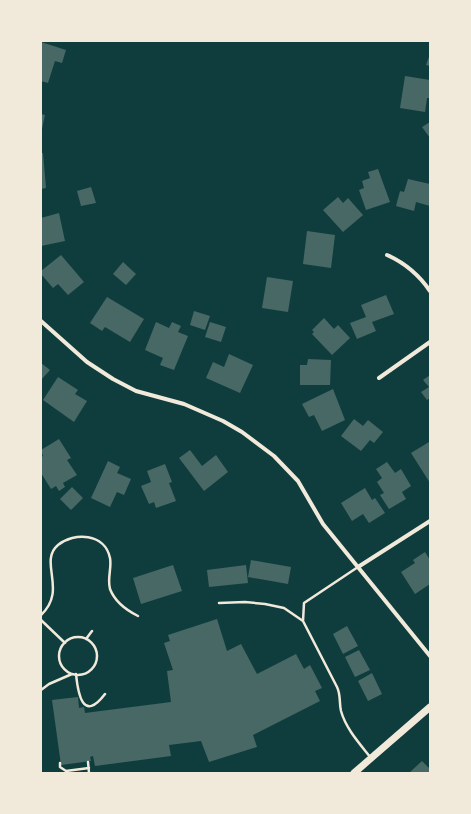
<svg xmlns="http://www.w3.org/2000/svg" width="471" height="814" viewBox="0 0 471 814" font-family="Raleway,sans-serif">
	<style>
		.building { fill: #486865 }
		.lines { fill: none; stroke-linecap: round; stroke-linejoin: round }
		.path { stroke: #f1e9da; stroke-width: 2.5 }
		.service { stroke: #f1e9da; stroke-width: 2.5 }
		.minor { stroke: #f1e9da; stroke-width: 4 }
		.tertiary { stroke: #f1e9da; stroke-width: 7 }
	</style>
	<rect width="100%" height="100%" fill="#0f3d3e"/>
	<path class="building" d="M41 42 66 50 62 63 55 61 48 83 41 81Z
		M430 54V66L426 65Z
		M405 76 430 80V98H427L425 112 400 108Z
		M41 114 45 115 42 129H41Z
		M430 122V138L422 127Z
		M41 153H43L46 188 41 189Z
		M378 169 390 202 366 210 359 190 364 188 362 181 370 178 368 172Z
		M408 179 430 184V206L416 202 414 211 396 206 400 191 404 192Z
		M91 187 96 203 81 206 77 191Z
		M338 197 343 203 348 198 363 215 343 232 323 210Z
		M59 213 65 241 41 246V218Z
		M307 231 335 235 331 268 303 264Z
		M61 255 84 282 68 295 58 284 53 288 41 274V271Z
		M123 262 136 274 126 285 113 274Z
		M267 277 293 281 288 312 262 308Z
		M386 295 394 314 372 322 376 331 357 339 350 323 366 317 361 305Z
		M107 297 144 319 130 342 105 327 102 331 90 323Z
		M194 311 210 316 205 330 190 325Z
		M324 318 334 329 338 325 350 338 332 355 312 334 314 332 312 330Z
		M156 322 169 328 172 322 181 326 178 332 188 336 174 370 160 365 163 358 145 350Z
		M210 322 226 327 221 342 205 337Z
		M229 354 253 365 240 393 206 378 213 362 224 367Z
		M308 359 331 360 330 385H300V365H307Z
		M41 363 50 370 41 380Z
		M430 375V398L427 400 421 392 429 387 423 380Z
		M58 377 78 390 75 394 87 401 74 422 43 400Z
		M333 389 345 420 322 431 314 415 309 417 302 404Z
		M354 419 363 426 368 420 383 432 374 443 370 440 361 451 341 436Z
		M59 439 71 458 67 460 77 475 63 483 65 487 59 491 56 486 51 489 41 473V457L43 456 41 450Z
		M429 442 430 443V483L411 453Z
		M190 450 202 466 216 455 228 472 204 491 179 458Z
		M108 461 120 467 117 473 131 479 124 495 117 492 110 507 91 498Z
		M387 462 395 473 401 469 411 486 402 492 406 499 389 509 380 495 384 493 377 482 382 478 376 469Z
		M165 464 172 482 169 483 176 501 156 508 154 502 149 504 141 486 151 482 147 471Z
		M72 487 83 498 71 510 60 499Z
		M365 488 372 500 375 498 385 513 369 523 363 514 352 521 341 503Z
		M425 552 430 560V584L415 594 401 572 415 563 413 560Z
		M251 560 291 567 288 584 248 577Z
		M173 565 182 591 141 604 133 578Z
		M246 565 248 583 209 587 207 570Z
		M217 619 227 651 241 644 257 674 296 654 304 669 310 665 322 688 315 691 320 701 253 735 257 747 209 762 201 741 169 745 171 756 95 766 93 756 90 757 91 761 61 765 52 700 78 697 79 708 84 707 85 713 171 702 167 671 173 670 164 643 170 641 168 635Z
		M347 626 358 646 343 654 333 634Z
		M359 650 370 670 355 677 345 657Z
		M372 673 382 694 368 701 358 681Z
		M422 761 429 768 430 767V773H409Z"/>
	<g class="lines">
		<path class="path" d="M41 615C68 590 38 562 58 545 74 532 105 533 110 558 112 568 107 578 110 589 115 602 126 610 138 616
			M41 620 65 643
			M59 656a19 19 0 1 1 38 0a19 19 0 1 1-38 0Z
			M86 639 92 631
			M76 674C78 694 83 723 105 694
			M41 690 49 684 72 674
			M88 762 89 773
			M60 763V767L66 771 89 768"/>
		<path class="service" d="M219 603 245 602 265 604 284 608 303 621 337 687C341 695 339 703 341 711 346 729 360 744 371 758
			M303 621 304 603 358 567"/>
		<path class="minor" d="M387 255C405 263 419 275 430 291
			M41 321 87 362 113 379 136 391 184 404 223 421 242 432 274 456 298 481 323 524 430 656
			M379 378 430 342
			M358 567 430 521"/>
		<path class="tertiary" d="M354 773 430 707"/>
	</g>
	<rect width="471" height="814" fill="none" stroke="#f1e9da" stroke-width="84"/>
</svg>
